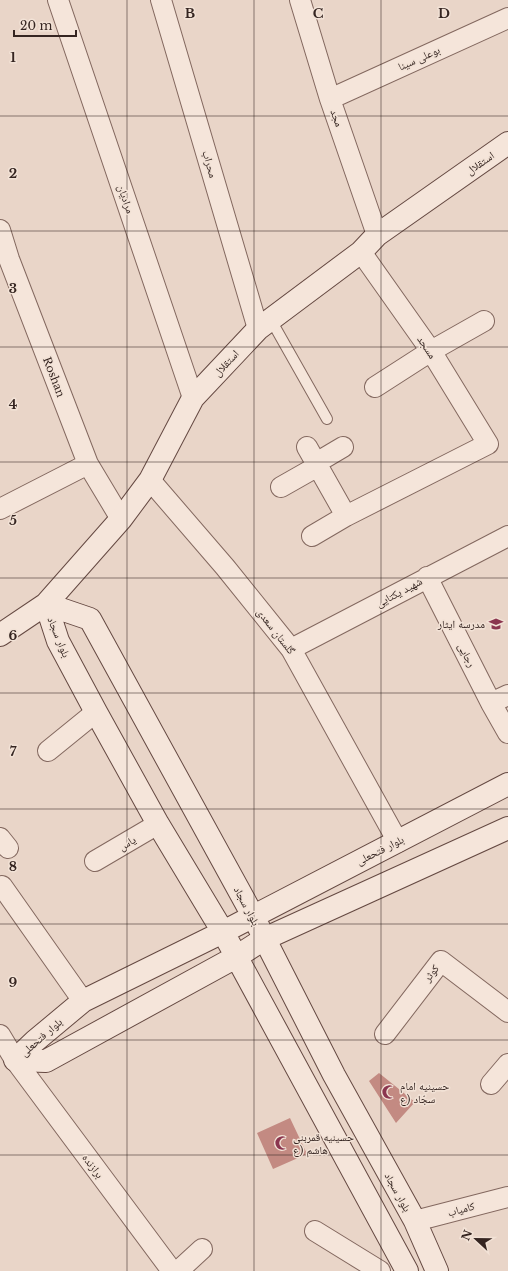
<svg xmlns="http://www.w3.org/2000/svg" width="508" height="1271" viewBox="0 0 508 1271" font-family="'Libre Baskerville','Noto Naskh Arabic',serif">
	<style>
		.building { fill: #c38a82 }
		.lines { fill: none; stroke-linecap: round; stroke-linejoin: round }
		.lane-casing { stroke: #83685f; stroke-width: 12 }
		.street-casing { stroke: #83685f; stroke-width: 22 }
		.secondary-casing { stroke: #654942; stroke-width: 24 }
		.lane { stroke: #f5e5da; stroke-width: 10 }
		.street { stroke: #f5e5da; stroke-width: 20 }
		.secondary { stroke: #f5e5da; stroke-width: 22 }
		.grid { fill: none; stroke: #352521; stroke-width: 1; stroke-opacity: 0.55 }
		.labels { text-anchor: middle; stroke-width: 3; stroke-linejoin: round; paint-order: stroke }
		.street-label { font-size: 11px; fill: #352521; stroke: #f2e2d6 }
		.poi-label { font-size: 11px; fill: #352521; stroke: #f2e2d6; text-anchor: start }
		.grid-label { font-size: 13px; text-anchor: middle; font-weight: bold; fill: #352521; stroke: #f2e2d6; stroke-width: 3; stroke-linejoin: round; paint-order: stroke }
	</style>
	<rect width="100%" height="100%" fill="#e9d5c8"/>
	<path class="building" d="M379 1073 415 1102 396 1123 369 1081Z
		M290 1118 307 1154 273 1169 257 1133Z"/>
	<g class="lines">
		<defs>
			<path id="lane" d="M271 320 327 419"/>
			<path id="street" d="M58 0 193 398
				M161 0 258 329
				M300 0 330 99 377 235
				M330 99 508 18
				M0 230 9 259 88 464 121 519
				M375 387 431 351 484 321
				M307 447 346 516
				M316 463 343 447
				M150 480 225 567 291 649 398 842
				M281 487 318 466
				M0 509 88 464
				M312 536 346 516 488 444 431 351 361 252
				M427 577 491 703 508 733
				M291 649 508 536
				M491 703 508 695
				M48 751 96 712
				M0 838 8 848
				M95 861 158 824
				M2 886 83 1001
				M385 1034 441 961 508 1012
				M0 1035 15 1060 172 1271
				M491 1084 508 1064
				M415 1221 508 1197
				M315 1231 380 1271
				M178 1271 202 1249"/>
			<path id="secondary" d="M46 604 90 619 253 916 334 1075 415 1221 437 1271
				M46 604 58 641 96 712 158 824 223 932 407 1271
				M0 635 46 604 121 519 150 480 193 398 258 329 361 252 377 235 508 143
				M15 1060 35 1041 83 1001 223 932 508 784
				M15 1060 46 1061 236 957 264 939 508 828"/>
		</defs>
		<use href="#lane" class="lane-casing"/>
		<use href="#street" class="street-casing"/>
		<use href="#secondary" class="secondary-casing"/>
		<use href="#lane" class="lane"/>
		<use href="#street" class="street"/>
		<use href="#secondary" class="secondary"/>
	</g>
	<path class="grid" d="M127 0V1271M254 0V1271M381 0V1271M0 116H508M0 231H508M0 347H508M0 462H508M0 578H508M0 693H508M0 809H508M0 924H508M0 1040H508M0 1155H508"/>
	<defs>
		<symbol id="school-bare" viewBox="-9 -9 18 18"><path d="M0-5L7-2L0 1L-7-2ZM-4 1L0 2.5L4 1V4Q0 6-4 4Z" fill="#8b364f" stroke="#f2e2d6" stroke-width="2.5" paint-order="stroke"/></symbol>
		<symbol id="mosque-bare" viewBox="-9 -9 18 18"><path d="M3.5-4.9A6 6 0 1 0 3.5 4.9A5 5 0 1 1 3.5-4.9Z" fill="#8b364f" stroke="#f2e2d6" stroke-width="2.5" paint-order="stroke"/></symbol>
	</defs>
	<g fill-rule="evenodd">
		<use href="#school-bare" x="486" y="614" width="20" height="20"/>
		<use href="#mosque-bare" x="379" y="1082" width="20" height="20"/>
		<use href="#mosque-bare" x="272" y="1133" width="20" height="20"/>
	</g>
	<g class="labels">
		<g class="street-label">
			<text transform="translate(419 58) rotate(-24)" y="4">بوعلی سینا</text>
			<text transform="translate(337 118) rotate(71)" y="4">مجد</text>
			<text transform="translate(480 163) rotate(-35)" y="4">استقلال</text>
			<text transform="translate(210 164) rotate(74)" y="4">محراب</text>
			<text transform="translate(126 199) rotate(71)" y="4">مرادیان</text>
			<text transform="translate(427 347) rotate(56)" y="4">مسجد</text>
			<text transform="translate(226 363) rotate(-47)" y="4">استقلال</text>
			<text transform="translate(54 377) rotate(69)" y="4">Roshan</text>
			<text transform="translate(399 592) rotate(-28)" y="4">شهید یکتایی</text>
			<text transform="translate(276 631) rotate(52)" y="4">گلستان سعدی</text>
			<text transform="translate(59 637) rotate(68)" y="4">بلوار سجاد</text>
			<text transform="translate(467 655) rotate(63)" y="4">رجایی</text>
			<text transform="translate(127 843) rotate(-31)" y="4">یاس</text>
			<text transform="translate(380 850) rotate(-27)" y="4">بلوار فتحعلی</text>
			<text transform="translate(247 906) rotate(62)" y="4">بلوار سجاد</text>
			<text transform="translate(431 973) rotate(-52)" y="4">کوثر</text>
			<text transform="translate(41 1037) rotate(-41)" y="4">بلوار فتحعلی</text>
			<text transform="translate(93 1166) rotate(53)" y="4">برازنده</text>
			<text transform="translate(398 1192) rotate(61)" y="4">بلوار سجاد</text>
			<text transform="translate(461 1209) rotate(-15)" y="4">کامیاب</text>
		</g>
		<g class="poi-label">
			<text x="485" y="628" text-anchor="end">مدرسه ایثار</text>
			<text x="400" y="1090">حسینیه امام<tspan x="400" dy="13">سجّاد (ع</tspan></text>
			<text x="293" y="1141">حسینیه قمربنی<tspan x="293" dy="13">هاشم (ع</tspan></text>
		</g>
	</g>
	<g class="grid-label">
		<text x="190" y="18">B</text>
		<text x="318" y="18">C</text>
		<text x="444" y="18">D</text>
		<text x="13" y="62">1</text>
		<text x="13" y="178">2</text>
		<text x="13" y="293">3</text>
		<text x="13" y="409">4</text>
		<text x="13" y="525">5</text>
		<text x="13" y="640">6</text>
		<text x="13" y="756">7</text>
		<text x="13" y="871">8</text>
		<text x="13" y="987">9</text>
	</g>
	<g transform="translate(476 1239) rotate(292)" stroke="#f2e2d6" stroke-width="3" paint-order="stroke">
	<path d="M0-3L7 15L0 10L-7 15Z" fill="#352521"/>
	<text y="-6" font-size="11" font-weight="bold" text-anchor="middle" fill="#352521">N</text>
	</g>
	<path d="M14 30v6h62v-6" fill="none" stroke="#352521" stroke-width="2"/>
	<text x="20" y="30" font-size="12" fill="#352521" stroke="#f2e2d6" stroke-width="3" paint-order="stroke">20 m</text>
</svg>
